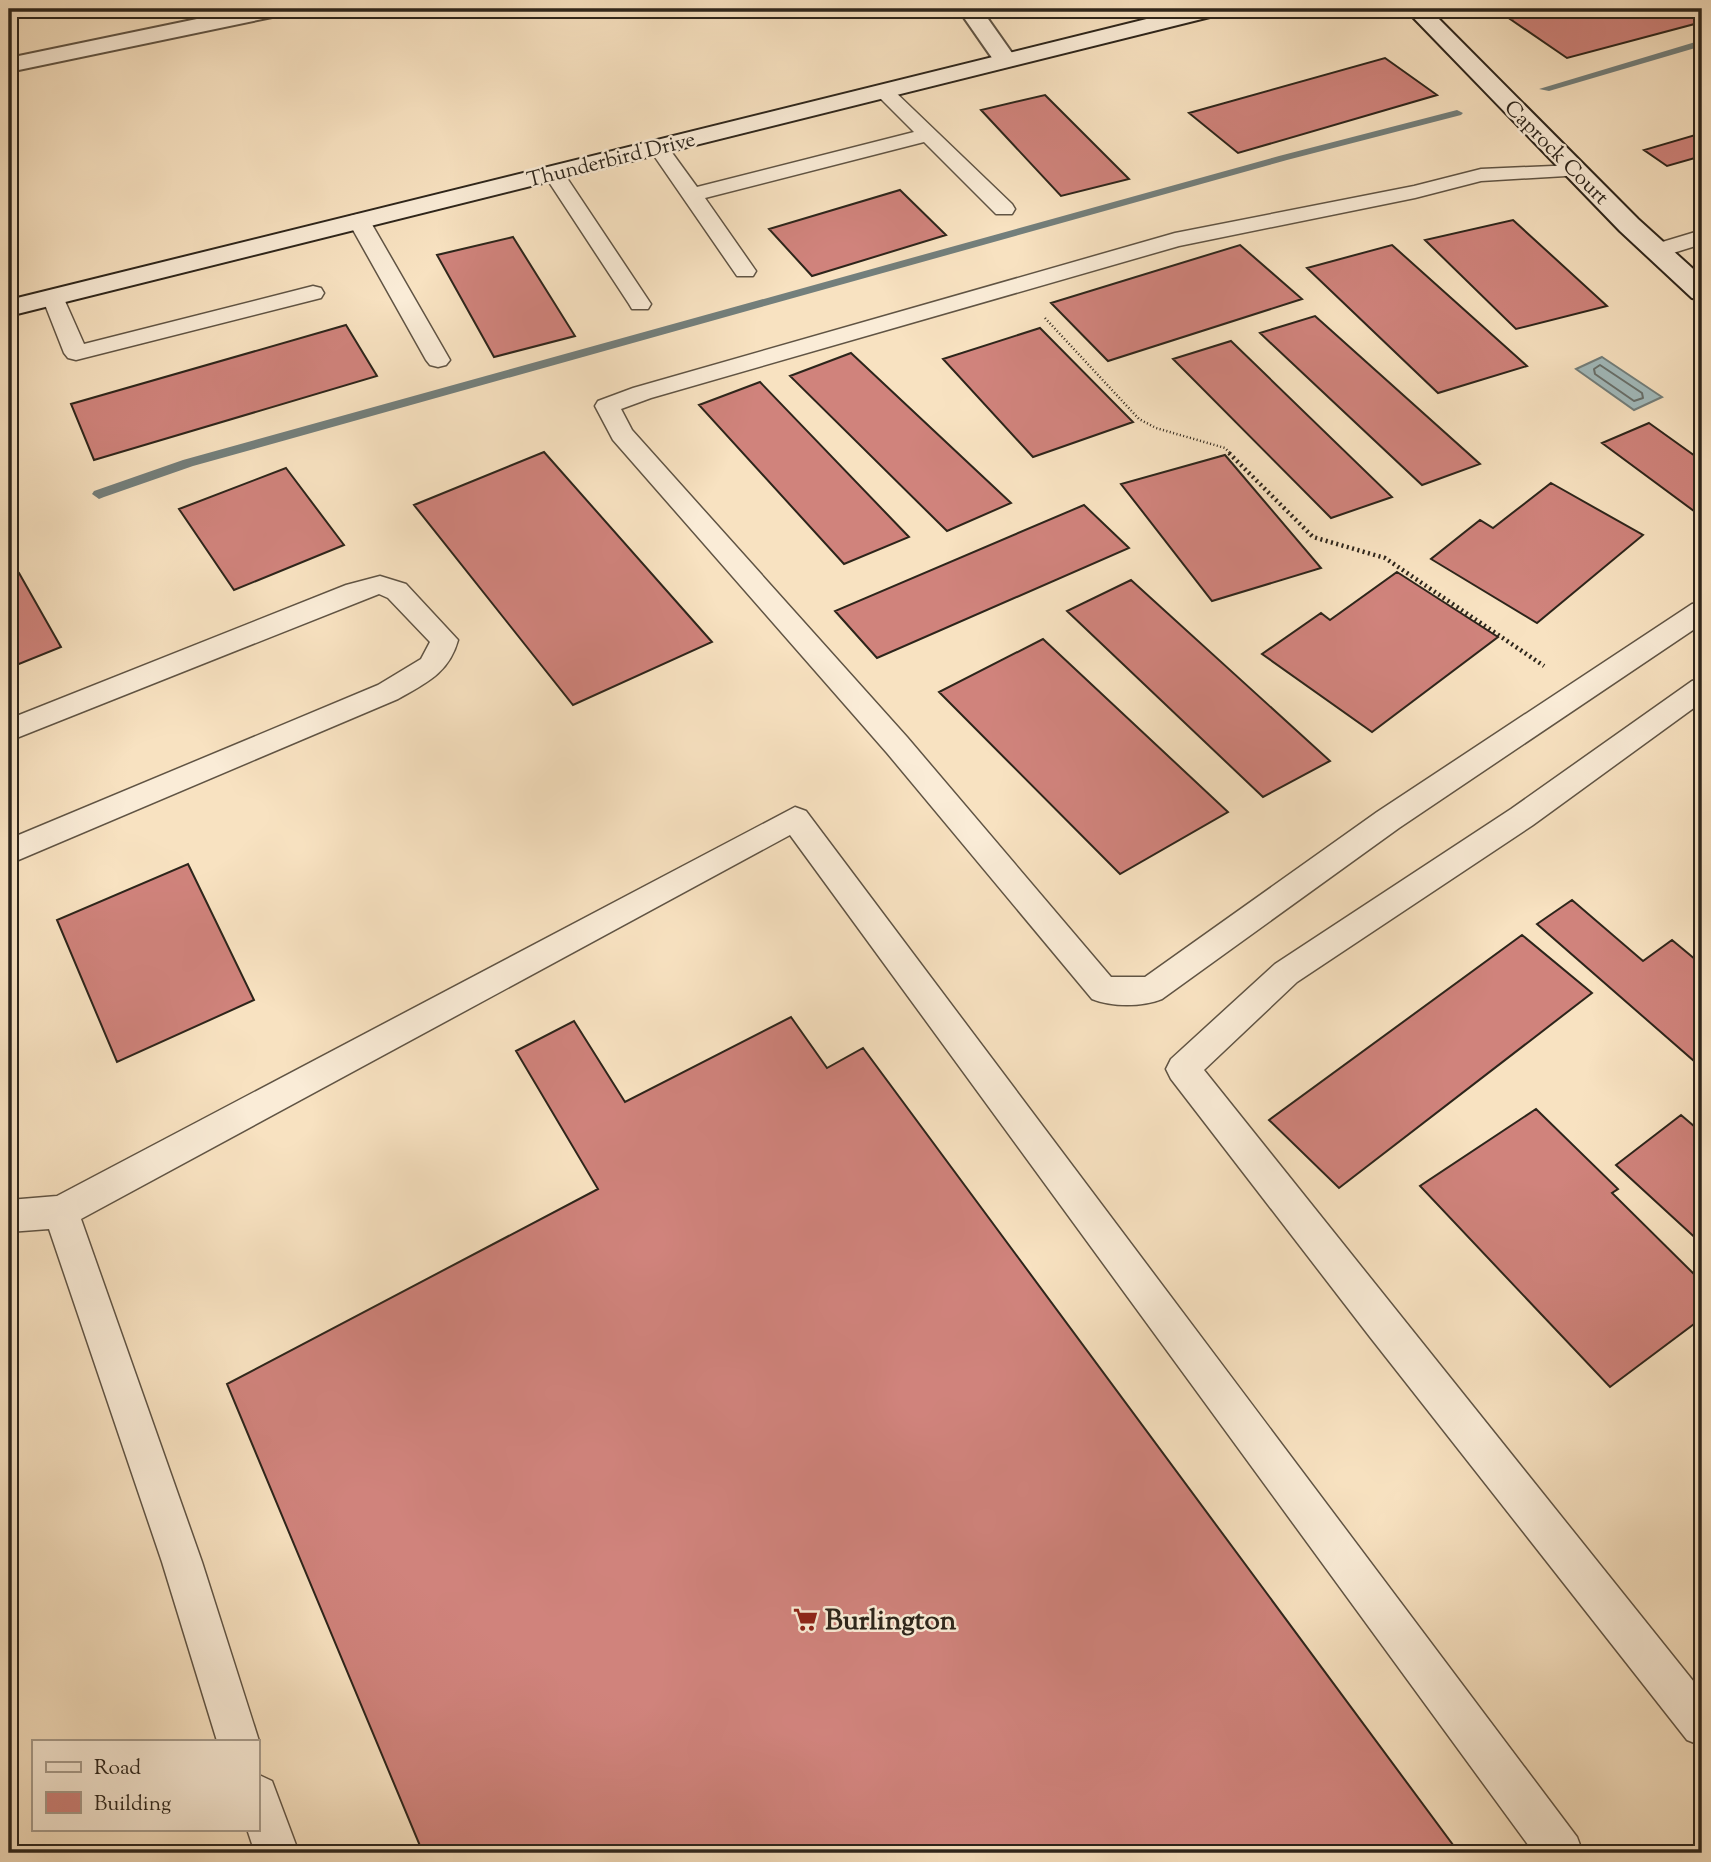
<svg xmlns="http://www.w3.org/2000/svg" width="1711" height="1862" viewBox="0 0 1711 1862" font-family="'Sorts Mill Goudy',serif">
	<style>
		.water { fill: #a2bbbd; stroke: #737f7c; stroke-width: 2 }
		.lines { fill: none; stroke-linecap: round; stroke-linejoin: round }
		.shore { stroke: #68706c; stroke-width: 2 }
		.stream { fill: #737f7c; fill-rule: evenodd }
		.building { fill: #d0837c; stroke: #2d251b; stroke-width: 2 }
		.lane-casing { stroke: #605444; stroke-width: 3 }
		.street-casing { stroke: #605444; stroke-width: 4 }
		.secondary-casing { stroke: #2d251b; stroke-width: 4 }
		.path-far1 { stroke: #2d251b; stroke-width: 2.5; stroke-dasharray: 1 2.5; stroke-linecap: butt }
		.path { stroke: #2d251b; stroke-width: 4.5; stroke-dasharray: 2 3.5; stroke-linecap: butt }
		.lane { fill: #faecd7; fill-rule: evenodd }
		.street { fill: #faecd7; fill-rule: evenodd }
		.secondary { fill: #faecd7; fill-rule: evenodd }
		.labels { text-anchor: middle; stroke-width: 5; stroke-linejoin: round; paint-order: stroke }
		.far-street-label { font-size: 21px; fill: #2d251b; stroke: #faecd7 }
		.near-poi-label { font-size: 28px; font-weight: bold; fill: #2d251b; stroke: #faecd7; text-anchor: start }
	</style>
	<rect width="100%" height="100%" fill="#f8e2c1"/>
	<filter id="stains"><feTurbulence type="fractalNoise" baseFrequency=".00286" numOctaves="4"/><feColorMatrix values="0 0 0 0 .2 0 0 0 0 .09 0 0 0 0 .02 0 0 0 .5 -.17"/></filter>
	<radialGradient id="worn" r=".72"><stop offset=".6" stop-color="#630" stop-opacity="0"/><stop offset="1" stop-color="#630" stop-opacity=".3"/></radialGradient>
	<path class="water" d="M1602 357 1662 397 1634 410 1576 369Z"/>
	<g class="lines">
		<path class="shore" d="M1600 365 1642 393 1643 398 1634 401 1595 374 1594 369Z"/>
		<path class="stream" d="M1702 40V46L1549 91 1539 89Z
			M1457 110 1463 113 1461 115 1287 160 193 466 104 497 99 499 92 494 94 491 183 460 1279 156Z"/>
	</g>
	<path class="building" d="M1551 9H1682L1702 22 1567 58 1510 19Z
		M1385 58 1437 95 1238 153 1189 113Z
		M1045 95 1129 179 1061 196 981 110Z
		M1702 133V156L1667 166 1644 150Z
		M900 190 946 235 812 276 769 229Z
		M1513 220 1607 306 1516 329 1425 240Z
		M513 237 575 336 494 357 437 255Z
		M1240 245 1302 299 1108 361 1051 303Z
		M1392 245 1527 366 1438 393 1307 268Z
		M1315 316 1480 464 1422 485 1260 333Z
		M346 325 377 376 94 460 71 404Z
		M1040 328 1133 422 1033 457 943 359Z
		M1231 341 1392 497 1331 518 1173 359Z
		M851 353 1011 503 947 531 790 376Z
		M760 382 909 537 844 564 699 405Z
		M1649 423 1702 461V517L1602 443Z
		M544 452 712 642 573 705 414 505Z
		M1225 455 1321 568 1212 601 1121 484Z
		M286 468 344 545 234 590 179 509Z
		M1551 483 1643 535 1537 623 1431 559 1480 520 1493 528Z
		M1084 505 1129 548 877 658 835 611Z
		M1397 572 1498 637 1372 732 1262 654 1321 613 1330 620Z
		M19 573 61 647 9 668V577Z
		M1131 580 1330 761 1263 797 1067 611Z
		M1043 639 1228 812 1120 874 939 692Z
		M188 864 254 1000 117 1062 57 920Z
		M1572 900 1643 961 1672 940 1702 965V1068L1537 924Z
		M1522 935 1592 993 1339 1188 1269 1120Z
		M791 1017 827 1068 863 1048 1459 1853H423L227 1384 598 1189 516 1051 574 1021 625 1102Z
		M1536 1109 1618 1189 1612 1193 1702 1282V1318L1610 1387 1420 1186Z
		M1681 1115 1702 1133V1244L1616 1165Z"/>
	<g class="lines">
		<defs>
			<path id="lane" d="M883 85 890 87 1012 204 1015 209 1012 214H996L924 142 705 198 756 271 753 276H737L648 147 651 143H665L697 187 914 132 873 91 876 87Z
				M1576 165 1583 167 1587 171 1583 175 1481 181 1415 198 1179 246 651 398 621 409 632 430 907 737 1111 977H1145L1377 812 1692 604 1702 602V624L1399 828 1162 999C1142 1007 1112 1007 1092 999L887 753 613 440 595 406 598 401 633 388 1175 233 1414 186 1481 169Z
				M554 167 561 169 651 304 648 309H632L629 304 543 173 547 169Z
				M359 214 367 216 370 221 450 360 446 365 438 367 430 365 426 360 348 221 351 216Z
				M1702 230V244L1657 258 1649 256 1646 251 1649 246Z
				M313 286 321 288 324 293 321 298 76 360 68 358 64 353 42 297 45 292H61L84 344Z
				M380 576 406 584 458 640C449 673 426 683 398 699L9 864V839L378 685 421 659 430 642 388 598 379 594 9 741V719L346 585Z
				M1702 678V702L1533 825 1297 982 1204 1070 1702 1692V1746L1687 1740 1370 1337 1171 1079 1166 1069 1171 1059 1275 964 1511 809 1692 681Z
				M795 807 806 811 1577 1837 1583 1853H1534L790 835 81 1219 202 1562 259 1741 257 1746V1741H217L162 1562 49 1229 9 1232V1200L57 1196Z
				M257 1774 272 1781 299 1853H255L247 1829H257Z"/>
			<path id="street" d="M245 9H289L285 14 277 16 9 72V58Z
				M958 9H981L1017 60 1013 65H997Z"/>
			<path id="secondary" d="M1187 9H1226L1222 14 9 316V300Z
				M1405 9H1429L1638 219 1702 277V300L1692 298 1620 231Z"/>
		</defs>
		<use href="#lane" class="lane-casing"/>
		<use href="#street" class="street-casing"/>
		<use href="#secondary" class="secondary-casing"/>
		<path class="path-far1" d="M1045 318 1139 419 1156 428 1225 448 1231 454"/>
		<path class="path" d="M1229 453 1313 537 1385 558 1544 666"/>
		<use href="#lane" class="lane"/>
		<use href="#street" class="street"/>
		<use href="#secondary" class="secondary"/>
	</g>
	<defs>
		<symbol id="supermarket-bare" viewBox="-9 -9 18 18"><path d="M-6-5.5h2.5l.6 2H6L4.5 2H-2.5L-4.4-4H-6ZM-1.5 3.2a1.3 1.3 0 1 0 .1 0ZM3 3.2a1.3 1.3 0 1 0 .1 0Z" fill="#8f2418" stroke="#faecd7" stroke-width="2.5" paint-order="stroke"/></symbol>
	</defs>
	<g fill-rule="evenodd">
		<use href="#supermarket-bare" x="788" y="1602" width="35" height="35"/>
	</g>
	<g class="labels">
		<g class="far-street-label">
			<text transform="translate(1557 152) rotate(45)" y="7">Caprock Court</text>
			<text transform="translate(611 159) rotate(-14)" y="7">Thunderbird Drive</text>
		</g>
		<g class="near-poi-label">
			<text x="825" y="1629">Burlington</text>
		</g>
	</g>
	<rect width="1711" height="1862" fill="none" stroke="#f8e2c1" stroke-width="35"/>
	<rect x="10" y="10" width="1690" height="1841" fill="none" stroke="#2d251b" stroke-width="3.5"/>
	<rect x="18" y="18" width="1676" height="1827" fill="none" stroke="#2d251b" stroke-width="2"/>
	<rect x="32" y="1740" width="228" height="91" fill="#faecd7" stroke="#a89c8c" stroke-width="2"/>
	<rect x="46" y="1762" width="35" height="10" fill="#faecd7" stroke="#a89c8c" stroke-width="2"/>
	<text x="94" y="1774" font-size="21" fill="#2d251b">Road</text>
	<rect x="46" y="1792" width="35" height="21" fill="#d0837c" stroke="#a89c8c" stroke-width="2"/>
	<text x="94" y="1810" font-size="21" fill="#2d251b">Building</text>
	<rect width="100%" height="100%" filter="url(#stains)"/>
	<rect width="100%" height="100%" fill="url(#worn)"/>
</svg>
